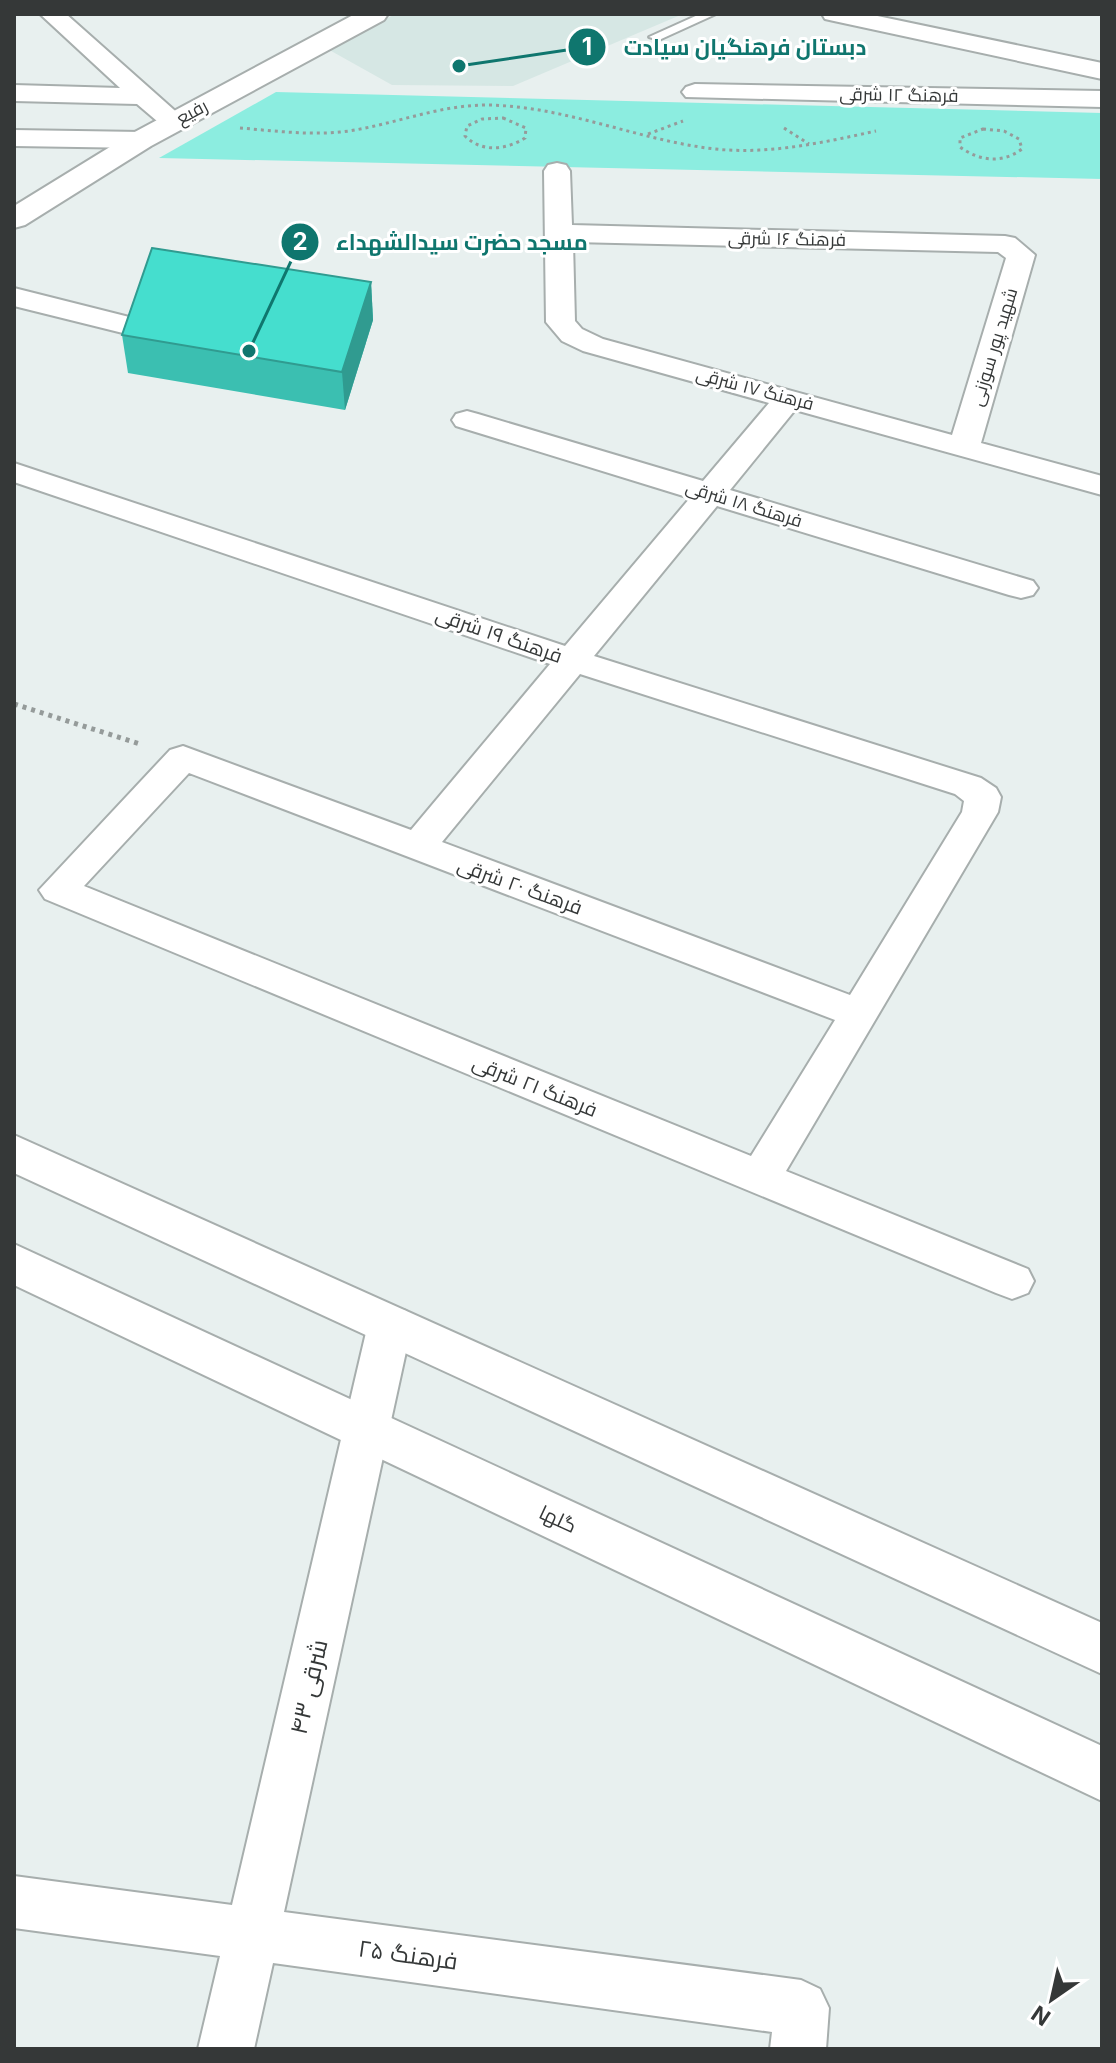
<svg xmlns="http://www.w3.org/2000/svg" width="1116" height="2063" viewBox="0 0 1116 2063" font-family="Inter,Cairo,sans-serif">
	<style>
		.built { fill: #d6e7e4 }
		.green { fill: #8cede0 }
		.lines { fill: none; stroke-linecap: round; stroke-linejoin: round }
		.service-casing { stroke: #a7aead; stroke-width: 4 }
		.minor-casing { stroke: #a7aead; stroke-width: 4 }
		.tertiary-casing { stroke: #a7aead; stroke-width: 4 }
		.path-far1 { stroke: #959b9a; stroke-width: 3; stroke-dasharray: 3 4; stroke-linecap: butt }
		.path { stroke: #959b9a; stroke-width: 5; stroke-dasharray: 4 5; stroke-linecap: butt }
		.service { fill: #fff; fill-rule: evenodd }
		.minor { fill: #fff; fill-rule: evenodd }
		.tertiary { fill: #fff; fill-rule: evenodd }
		.wall { fill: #3bbfb1 }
		.shaded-wall { fill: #309b90 }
		.building { fill: #45dece; stroke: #309b90; stroke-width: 2 }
		.labels { text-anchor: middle; stroke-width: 6; stroke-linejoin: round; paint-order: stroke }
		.far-street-label { font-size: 18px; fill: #353838; stroke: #fff }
		.street-label { font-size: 20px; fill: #353838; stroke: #fff }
		.near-street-label { font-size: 24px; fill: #353838; stroke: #fff }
		.leader { fill: none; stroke: #0f766e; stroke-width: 3 }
		.callout-dot { fill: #0f766e; stroke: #fff; stroke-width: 3 }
		.mark-label { font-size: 24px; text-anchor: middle; font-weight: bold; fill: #fff }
		.callout-label { font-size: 22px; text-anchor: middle; font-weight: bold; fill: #0f766e; stroke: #fff; stroke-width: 6; stroke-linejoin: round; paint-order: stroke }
	</style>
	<rect width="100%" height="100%" fill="#e8f0ef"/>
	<path class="built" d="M396 14H683L513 86 392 85 324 47Z"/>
	<path class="green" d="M276 92 1102 113V179L159 158Z"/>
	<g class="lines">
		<defs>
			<path id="service" d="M700 14H716L659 40 649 37Z"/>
			<path id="minor" d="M40 14H66L182 117 186 122 182 127H164L137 104 14 101V85L120 88Z
				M822 14H868L1102 63V79L834 21 825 19Z
				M695 84 1102 91V107L686 97 682 92 686 87Z
				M14 130 141 132 150 134 154 140 150 146 141 148 14 146Z
				M557 163 566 165 570 171 572 225 1005 236 1015 238 1035 255 981 443 1102 476V495L795 410 730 490 1033 581 1038 588 1033 595 1021 598 1009 595 717 506 594 656 981 778 996 788 1001 797 998 812 786 1171 1028 1269 1034 1281 1028 1293 1012 1299 996 1293 45 899 39 890 170 750 183 746 411 830 550 664 14 482V463L565 646 690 498 456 426 452 420 456 414 467 411 478 414 703 481 769 403 583 351 562 341 546 322 544 171 548 165ZM573 242 998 252 1006 258 952 435 603 339 582 329 575 321ZM580 674 955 794 964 801 962 812 850 995 442 842ZM189 773 835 1020 751 1156 84 886Z
				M14 288 153 323 158 329 153 335 143 338 14 306Z
				M390 1306 406 1311 412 1324 284 1912 801 1980 820 1989 829 2008 826 2049H770L772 2032 273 1963 254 2049H198L220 1956 14 1928V1876L232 1905 368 1324 374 1311Z"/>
			<path id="tertiary" d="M355 14H388L384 20 151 146 25 225 14 228V206L131 134Z
				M14 1135 1102 1623V1674L14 1173Z
				M14 1244 1102 1746V1801L14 1285Z"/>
		</defs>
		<use href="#service" class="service-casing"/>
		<use href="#minor" class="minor-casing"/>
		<use href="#tertiary" class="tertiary-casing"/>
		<path class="path-far1" d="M503 118 526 128 525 138C506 150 482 153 465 136L467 126 482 119Z
			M240 128C276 131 313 136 349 131 395 124 439 105 487 105 563 106 633 138 707 148 764 156 821 143 876 131
			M784 128 809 144
			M983 129 1004 131 1019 139 1022 149C1002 164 979 161 960 147V138Z
			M648 134 683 121"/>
		<path class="path" d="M14 704 140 744"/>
		<use href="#service" class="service"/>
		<use href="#minor" class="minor"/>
		<use href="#tertiary" class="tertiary"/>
	</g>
	<path class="wall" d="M371 282 373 320 345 410 128 373 122 335Z"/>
	<path class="shaded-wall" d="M371 282 373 320 345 410 342 372Z"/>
	<path class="building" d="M152 248 371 282 342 372 122 335Z"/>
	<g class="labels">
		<g class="far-street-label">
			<text transform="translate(899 95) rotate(1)" y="6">فرهنگ ۱۲ شرقی</text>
			<text transform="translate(192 112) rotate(-28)" y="6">رفیع</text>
			<text transform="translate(787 239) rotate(1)" y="6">فرهنگ ۱۶ شرقی</text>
			<text transform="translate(994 347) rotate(-73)" y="6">شهید پور سوزنی</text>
			<text transform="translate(755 389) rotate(15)" y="6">فرهنگ ۱۷ شرقی</text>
			<text transform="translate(744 504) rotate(17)" y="6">فرهنگ ۱۸ شرقی</text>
		</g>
		<g class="street-label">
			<text transform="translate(499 635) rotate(19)" y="7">فرهنگ ۱۹ شرقی</text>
			<text transform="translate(520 886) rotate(20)" y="7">فرهنگ ۲۰ شرقی</text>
			<text transform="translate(535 1086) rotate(22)" y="7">فرهنگ ۲۱ شرقی</text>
			<text transform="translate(558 1519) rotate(25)" y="7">گلها</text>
		</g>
		<g class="near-street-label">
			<text transform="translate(309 1687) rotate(-77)" y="8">۴۳ شرقی</text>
			<text transform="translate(408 1955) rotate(8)" y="8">فرهنگ ۲۵</text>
		</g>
	</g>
	<path class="leader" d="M459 66L587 47M249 351L300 242"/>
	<g class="callout-dot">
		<circle cx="459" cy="66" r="8"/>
		<circle cx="249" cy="351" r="8"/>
		<circle cx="587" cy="47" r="20"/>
		<circle cx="300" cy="242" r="20"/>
	</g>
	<g class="mark-label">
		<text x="587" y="55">1</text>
		<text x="300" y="250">2</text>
	</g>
	<g class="callout-label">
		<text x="745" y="55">دبستان فرهنگیان سیادت</text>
		<text x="462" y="250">مسجد حضرت سیدالشهداء</text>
	</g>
	<rect width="1116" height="2063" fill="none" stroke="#353838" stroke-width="32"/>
	<g transform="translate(1052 1999) rotate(214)" stroke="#ffffff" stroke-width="6" paint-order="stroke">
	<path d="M0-6L14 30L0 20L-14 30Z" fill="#353838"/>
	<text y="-12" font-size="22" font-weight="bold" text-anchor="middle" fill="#353838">N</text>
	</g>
</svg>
